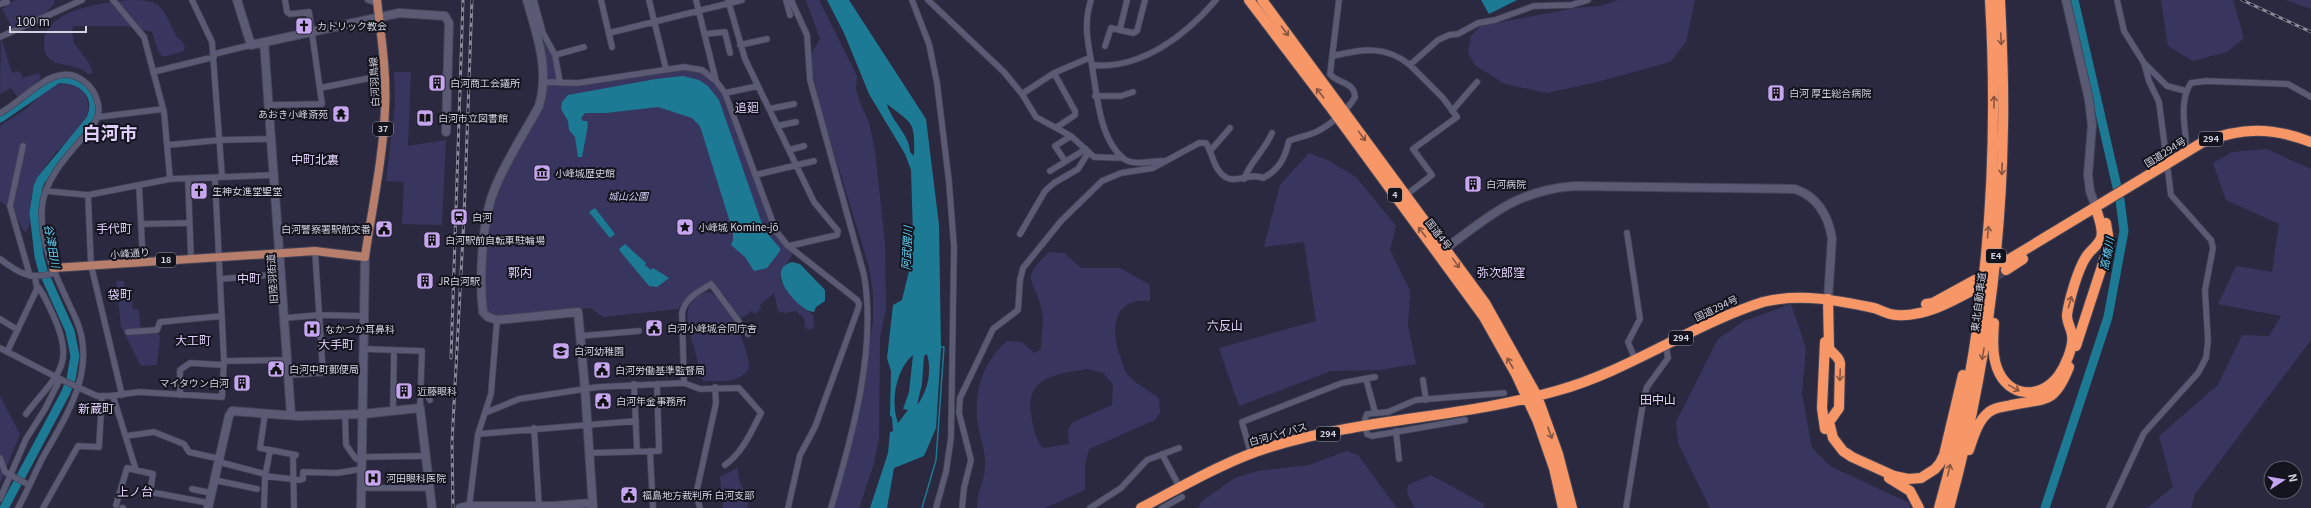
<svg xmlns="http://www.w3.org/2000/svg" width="2311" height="508" viewBox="0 0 2311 508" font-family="Georgia,'Noto Sans JP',serif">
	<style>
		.green { fill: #38365f; fill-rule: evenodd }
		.water { fill: #1d7a94; fill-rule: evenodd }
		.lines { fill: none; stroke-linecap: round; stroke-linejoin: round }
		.stream { stroke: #1d7a94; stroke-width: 1.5 }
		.river { stroke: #1d7a94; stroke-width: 9 }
		.highway-tunnel { stroke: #434258; stroke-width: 10; stroke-dasharray: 10 5; stroke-linecap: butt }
		.street-casing { stroke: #444456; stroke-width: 7 }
		.secondary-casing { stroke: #444456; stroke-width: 10 }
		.primary-casing { stroke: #444456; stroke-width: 10 }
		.highway-casing { stroke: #444456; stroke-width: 12 }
		.street { stroke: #5a5a74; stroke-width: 5.5 }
		.secondary { stroke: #5a5a74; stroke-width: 8 }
		.primary { stroke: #b87e6c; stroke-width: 8 }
		.highway { stroke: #f79667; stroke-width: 10 }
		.rail-casing { stroke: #89899b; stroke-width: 3 }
		.rail { stroke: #14141e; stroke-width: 1.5; stroke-dasharray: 4.5; stroke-linecap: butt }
		.oneway { stroke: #865542 }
		.labels { text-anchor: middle; stroke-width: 4; stroke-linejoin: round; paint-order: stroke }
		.shield { fill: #14141e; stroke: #9898a6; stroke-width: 1 }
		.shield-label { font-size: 9px; font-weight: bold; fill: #d1d1e0 }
		.poi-label { font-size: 10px; fill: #d1d1e0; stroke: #14141e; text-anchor: start }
		.street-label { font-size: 10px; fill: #d1d1e0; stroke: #14141e }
		.park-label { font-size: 10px; font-style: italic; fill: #d0d0fa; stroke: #14141e }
		.water-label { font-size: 11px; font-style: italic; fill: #5fd2f6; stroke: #14141e }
		.quarter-label { font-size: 12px; fill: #e0cffa; stroke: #14141e }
		.town-label { font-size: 18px; font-weight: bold; fill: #e0cffa; stroke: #14141e }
	</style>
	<rect width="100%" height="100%" fill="#2a2940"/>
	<path class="green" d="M15 0H54L55 3 42 17 13 29 2 9Z
		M129 0C163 0 161 6 176 35 179 41 183 39 185 49L182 52 163 57 159 53 152 32 126 26H74L72 30 74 43 89 63 93 73 88 74C84 71 80 68 75 67 66 64 53 65 47 56 44 52 44 46 44 41 47 9 103 3 129 0Z
		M806 0H819L857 76 856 90 861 105 869 122 875 151 885 243 886 309 880 337 879 438 874 463 859 508H832L867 362 873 321V293L869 267 819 103 809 58 820 39Z
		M1619 0H1695L1686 42 1670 62 1597 82 1547 93 1505 84 1475 65 1468 53 1471 36 1480 26 1575 8 1600 6Z
		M2161 0H2233L2244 38 2227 52 2193 61 2168 46Z
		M2286 0H2311V9Z
		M1 38 12 73 20 71 23 78 39 73 41 78 18 98 11 88 0 94Z
		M546 43 554 57 558 80H548L546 78 542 44Z
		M679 69 697 70 708 76 725 97 770 224 774 233 794 252 781 272 780 280 794 299 813 315 814 328 808 330 805 327 804 318 796 311 784 313 778 311 774 293 760 305 761 309 755 314 752 311 738 320 711 282 684 301 678 309 603 317 590 308 498 316 488 312 484 301 487 238 494 198 545 86 549 84Z
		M394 72H411L408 146 446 140 442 225 402 224 404 182 386 181 395 105Z
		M70 83C80 87 86 91 88 102 92 126 66 139 53 156 46 165 38 177 34 187 29 201 34 221 26 232L22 229 16 213 0 201V126L26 109 46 90 54 85Z
		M2267 149 2311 169V340L2195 494 2191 508H2147L2173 487 2159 436 2218 385 2242 335 2269 336 2281 316 2218 304 2236 266 2272 272 2279 224 2226 200 2213 163 2232 152Z
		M1309 153 1329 161 1356 177 1396 226 1390 250 1410 291 1408 326 1416 364 1379 370 1331 371 1239 406 1219 348 1316 321 1304 242 1264 247 1280 185Z
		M1049 252 1064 253 1081 268H1120L1150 285V301C1112 296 1110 333 1121 359 1123 364 1124 370 1127 374 1134 383 1150 391 1159 398L1160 413 1155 420 1089 449 1085 465V490L1045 508H977C976 493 985 481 985 466 986 449 978 434 977 418 975 387 984 361 1007 341L1022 342 1034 353 1041 350C1041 339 1044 324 1042 312 1036 278 1017 283 1049 252ZM1088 369 1103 373 1113 384 1112 405 1073 422 1068 429 1069 444 1043 448C1035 439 1034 431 1032 420 1022 377 1055 374 1088 369Z
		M116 281H124L125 291H128V299L132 300 133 309 139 310 141 333H158L160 336 157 365 141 366 121 327Z
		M707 292C726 294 750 350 749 368 739 384 721 381 704 381L702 379C699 370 698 360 695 351 689 330 677 301 707 292Z
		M1791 304 1806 348 1802 394 1812 448 1830 466 1909 503 1910 508H1710L1678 443 1676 422 1718 339 1744 321Z
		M0 396 20 434 0 483Z
		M1346 451 1358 455 1397 508H1198L1202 501 1235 478 1258 471 1309 465Z
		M737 468 740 483 749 500 747 508H723L720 477Z
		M1431 475 1484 504 1483 508H1415L1407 493 1408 485Z"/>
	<path class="water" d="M827 0H849L926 119 939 225 941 349 936 428 924 456 894 468 887 508H870L888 453 890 432 893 431 892 417 890 416 891 371 887 358 893 305 902 300 909 271 913 235 911 170 905 154 869 94 844 33ZM887 104C913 125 915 120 914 156L910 152C910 135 891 121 887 104ZM927 354C932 371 928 391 917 405L922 384 924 356ZM913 355 909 392 903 409 908 410 898 423C890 402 896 369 913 355Z
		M1481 0H1517L1489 14Z
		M683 76 699 80 708 86 719 100 761 221 766 232 780 248V251L767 268 754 271 745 257 731 245 733 240V232L700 126 692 118 658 107 606 113H585L581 118 583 121H587L588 125 582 157H578L575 137 569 130 568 121 561 109 562 102 568 95 656 79Z
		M595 208 615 234 610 238 589 212Z
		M625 244 646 263 645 265 651 270 653 268 669 278 657 287 649 286 620 251 619 249Z
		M792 262 800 264 825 290V301L816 307 814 312C800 312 762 270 792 262Z"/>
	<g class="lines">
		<path class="stream" d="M922 508 936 460 944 347H941"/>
		<path class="river" d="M0 118 57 79C82 77 101 94 91 119L41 180 38 187 34 213 39 256 43 271 70 331 75 356 71 379 66 392 4 508
			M2045 508 2108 317 2124 231 2120 200 2074 0"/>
		<path class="highway-tunnel" d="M1971 291 2006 270"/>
		<defs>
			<path id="street" d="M113 0 144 37 164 112 170 179
				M192 0 212 42 222 176
				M368 0 377 3
				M534 0 543 33 555 55 560 83
				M601 0 612 47
				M649 0 666 69
				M696 0 716 81
				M728 0 745 59 814 202 838 231 837 235 789 246
				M786 0 790 15
				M791 0 807 35 810 80 864 275C877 349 852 437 831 508
				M912 0 929 44 937 83 949 182 954 247 951 438 946 472 936 508
				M928 0 1004 72 1022 94 1036 117 1071 136 1094 157 1122 158
				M1091 0C1083 25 1088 42 1092 66 1097 94 1099 138 1123 158 1133 167 1152 160 1164 161
				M2117 0 2124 31 2144 63 2167 86 2186 91
				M0 4 7 2
				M1120 29 1127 0
				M609 33 742 0
				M705 34 725 32 730 53
				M0 37 82 0
				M740 45 767 39
				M1105 46 1111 28 1133 33 1137 31 1145 0
				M214 54 251 45
				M555 55 584 47
				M1333 56C1361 49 1386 45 1410 65L1438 40 1449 35 1458 34 1478 23 1495 20 1534 6 1571 5 1588 0
				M1092 65C1141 70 1186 35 1216 0
				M153 72 214 57
				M1054 73 1075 111V115L1057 127
				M543 82 578 83 684 67 702 70 716 81 725 93 776 231 787 245 857 300 859 304 858 309 815 427 800 455 788 508
				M320 88 385 75
				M725 93 758 86
				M1022 94 1054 73 1089 58
				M1095 96H1121L1133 92
				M270 105 322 104 309 12 290 14 287 12 285 0
				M769 109 794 104
				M1452 111 1477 82
				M0 113C25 101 56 56 86 83 95 90 102 107 97 118 93 128 86 134 79 142 63 160 44 183 42 207 39 247 60 284 76 319 98 370 66 416 42 459 34 475 27 492 18 508
				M98 117 163 109
				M777 126 796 122
				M168 145 220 140 272 139
				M23 146 10 206 30 276
				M789 150 804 146
				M1211 150 1230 128
				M2187 152C2186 130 2178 102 2191 83L2206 81 2288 84 2311 97
				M1065 161 1055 146 1071 136
				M1050 171 1086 149
				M755 175 814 161
				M188 179 191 258
				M1244 179C1250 162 1265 150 1272 133
				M139 185 143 262
				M46 191 88 195 170 179 275 175
				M88 195 91 265 122 395
				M1406 195 1432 175 1413 149 1457 117 1443 98 1410 65
				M142 224 189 223
				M1627 233 1640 319 1628 342 1635 359
				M1020 234 1045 191 1054 183 1078 169 1088 153
				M315 251 323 373
				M0 259C20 274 30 280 55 273
				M220 279 281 274
				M285 318 319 315 364 316
				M0 319 18 330
				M128 332 157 330 160 322 222 316
				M580 336 639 331
				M0 348 60 379 97 396H109L139 392 222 397 224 361 215 179
				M364 349 422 351 420 408
				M7 352 37 289 35 277
				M224 361 288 360
				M289 375 363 370
				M1366 379 1375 412
				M1423 380 1426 400
				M684 383 682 313C685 298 698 292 711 284L748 334
				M634 384 637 451
				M422 387 430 400
				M180 395V370L190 363 224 365
				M113 396 136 470
				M393 411 394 350
				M485 413 519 399 598 387 684 383 700 389 739 388 761 413C751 432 743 452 725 465
				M26 414C56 375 77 366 53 315 48 305 44 293 37 286
				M265 414 260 448 296 455
				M345 414 346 445 356 459H362
				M1465 420 1372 436 1367 434 1365 419 1367 414 1388 412 1416 400 1504 393
				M534 428 539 506
				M1396 431 1399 459
				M478 434 636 421
				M126 436 154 432 184 444 189 452 220 459
				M650 451 653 508
				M589 453 659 451 657 384
				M1162 454 1180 488
				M1251 454 1242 422 1342 383 1375 377
				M293 455 294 508
				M362 457 424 456
				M0 458 5 472 29 485
				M219 462 265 474
				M265 476 300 480 303 479V472L337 473 362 469
				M214 480 257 489
				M361 488H429
				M192 489 211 493
				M0 499 26 439 45 409 60 379
				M116 505 127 468 153 474 150 492 209 503
				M43 508 78 446 99 447 102 396
				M122 508H123
				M264 508 265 476 270 451
				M469 508 478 434 491 394 497 320
				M700 508 696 494 716 403 715 387
				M962 508 964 488 971 460 959 413 960 398 993 329 1018 310 1020 280 1023 268 1061 221 1102 181 1121 173 1153 168 1199 143H1206C1212 152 1212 162 1219 171 1232 189 1248 171 1263 178 1279 170 1285 158 1289 141 1298 137 1307 136 1316 132 1329 126 1348 110 1355 97 1354 81 1338 84 1330 74L1339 0
				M1090 508 1121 488 1147 460 1179 448
				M1162 508 1182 497
				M1626 508 1644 397 1647 387 1668 358 1666 345
				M2109 508 2144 433 2198 373 2206 358 2208 341 2205 290 2213 248 2211 240 2171 195 2159 102 2149 81 2144 63"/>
			<path id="secondary" d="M237 0 251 45 399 13 445 16 449 23 446 132
				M527 0C537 35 550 70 539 106 524 134 502 167 492 196 482 226 479 280 483 312L488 317 497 320 578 312 585 389 593 508
				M2066 0 2089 100 2092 125 2088 175 2090 191 2096 208
				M264 42 291 415
				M1441 252C1488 217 1514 191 1574 186L1795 189C1818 197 1828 215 1832 238L1828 299
				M208 508 229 416 232 411 298 416 363 414 420 408 432 508
				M361 508 365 257
				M460 508 468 506H553L592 503"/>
			<path id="primary" d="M53 268 315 251 365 257C372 208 383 159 385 109 387 73 381 36 377 0"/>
			<path id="highway" d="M1249 0 1331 108 1484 317 1516 374 1538 422 1554 468 1563 508
				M1262 0 1485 303 1537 396 1558 454 1572 508
				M2003 263 2203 142C2242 127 2272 127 2311 142
				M2006 270 2023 259
				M1828 299 1829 347C1831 354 1839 355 1840 363L1839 408 1829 422 1833 438 1843 451 1852 457 1894 476 1908 479 1921 478 1935 469 1940 463 1944 455 1963 375
				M1926 304 1933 303 1975 280
				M1994 323C1993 338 1992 354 1997 368 2008 398 2041 400 2059 375 2065 366 2074 347 2072 335 2071 328 2067 323 2067 315 2069 300 2078 269 2086 257 2090 250 2098 246 2101 238 2104 229 2098 217 2096 208
				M1825 342 1822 408 1825 429
				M2076 346 2108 248V235L2106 223
				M1969 450C1973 438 1978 420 1989 412 1994 408 2000 407 2007 406 2043 397 2053 408 2069 367
				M1889 478 1910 491 1919 508
				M1141 508C1183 486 1225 461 1270 447 1363 418 1462 418 1556 391 1629 371 1691 325 1763 302 1801 293 1836 300 1874 308 1881 310 1889 315 1897 315 1923 317 1949 303 1971 291
				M1939 508C1986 343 2000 171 1990 0
				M1949 508C1983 384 2001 256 2003 127 2004 85 2002 42 2000 0"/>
		</defs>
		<use href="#street" class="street-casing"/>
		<use href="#secondary" class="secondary-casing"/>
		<use href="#primary" class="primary-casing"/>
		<use href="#highway" class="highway-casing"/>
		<use href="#street" class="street"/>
		<use href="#secondary" class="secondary"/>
		<use href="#primary" class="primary"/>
		<use href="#highway" class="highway"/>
		<defs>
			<path id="rail" d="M2242 0 2311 32
				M451 358 463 0
				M453 508 452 442 464 217 472 0"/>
		</defs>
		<use href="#rail" class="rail-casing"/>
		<use href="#rail" class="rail"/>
	</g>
	<defs><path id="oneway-shaft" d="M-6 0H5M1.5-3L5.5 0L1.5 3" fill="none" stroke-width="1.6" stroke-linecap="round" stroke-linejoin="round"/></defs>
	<g class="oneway">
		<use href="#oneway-shaft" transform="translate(1285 31) rotate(53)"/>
		<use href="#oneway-shaft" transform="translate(2001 39) rotate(87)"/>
		<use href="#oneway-shaft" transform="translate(1320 93) rotate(-128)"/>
		<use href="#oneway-shaft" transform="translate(1994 102) rotate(-90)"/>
		<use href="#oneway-shaft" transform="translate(1362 136) rotate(53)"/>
		<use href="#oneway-shaft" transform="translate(2002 169) rotate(92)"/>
		<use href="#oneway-shaft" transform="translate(1422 232) rotate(-127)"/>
		<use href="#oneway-shaft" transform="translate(1988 232) rotate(-85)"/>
		<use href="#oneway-shaft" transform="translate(1456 263) rotate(55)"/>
		<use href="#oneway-shaft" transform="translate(2070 302) rotate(-74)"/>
		<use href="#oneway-shaft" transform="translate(1983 354) rotate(100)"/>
		<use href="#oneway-shaft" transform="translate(1510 363) rotate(-120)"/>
		<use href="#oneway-shaft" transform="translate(1840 375) rotate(93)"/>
		<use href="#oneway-shaft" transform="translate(2014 388) rotate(29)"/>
		<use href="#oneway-shaft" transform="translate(1550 433) rotate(70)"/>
		<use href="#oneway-shaft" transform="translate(1949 470) rotate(-76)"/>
	</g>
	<defs>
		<symbol id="church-square" viewBox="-11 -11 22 22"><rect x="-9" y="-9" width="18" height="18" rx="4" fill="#c6a6f0" stroke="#14141e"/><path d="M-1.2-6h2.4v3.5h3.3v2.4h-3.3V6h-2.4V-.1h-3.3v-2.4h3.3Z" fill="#111"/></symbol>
		<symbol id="building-square" viewBox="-11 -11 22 22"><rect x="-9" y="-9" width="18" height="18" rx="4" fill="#c6a6f0" stroke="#14141e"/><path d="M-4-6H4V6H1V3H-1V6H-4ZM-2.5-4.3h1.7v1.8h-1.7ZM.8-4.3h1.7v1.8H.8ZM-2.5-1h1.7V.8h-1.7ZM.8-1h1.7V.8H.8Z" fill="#111"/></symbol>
		<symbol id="temple-square" viewBox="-11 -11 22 22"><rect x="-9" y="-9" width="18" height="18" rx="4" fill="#c6a6f0" stroke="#14141e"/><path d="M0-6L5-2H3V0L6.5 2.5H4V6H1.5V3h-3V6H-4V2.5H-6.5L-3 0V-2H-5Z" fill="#111"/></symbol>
		<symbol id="library-square" viewBox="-11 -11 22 22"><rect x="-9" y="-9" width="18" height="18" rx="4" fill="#c6a6f0" stroke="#14141e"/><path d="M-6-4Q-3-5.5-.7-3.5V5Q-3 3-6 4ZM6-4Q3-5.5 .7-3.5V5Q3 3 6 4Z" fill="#111"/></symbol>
		<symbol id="museum-square" viewBox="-11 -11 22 22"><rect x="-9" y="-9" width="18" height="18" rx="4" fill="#c6a6f0" stroke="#14141e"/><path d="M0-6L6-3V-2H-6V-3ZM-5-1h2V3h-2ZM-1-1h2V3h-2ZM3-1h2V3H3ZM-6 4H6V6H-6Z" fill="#111"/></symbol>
		<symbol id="station-square" viewBox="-11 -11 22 22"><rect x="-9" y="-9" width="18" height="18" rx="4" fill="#c6a6f0" stroke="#14141e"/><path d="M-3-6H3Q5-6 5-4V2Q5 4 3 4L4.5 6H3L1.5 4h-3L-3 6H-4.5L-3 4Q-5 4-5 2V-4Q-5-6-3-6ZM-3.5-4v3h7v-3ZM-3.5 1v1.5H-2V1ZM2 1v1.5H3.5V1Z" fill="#111"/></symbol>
		<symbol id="sight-square" viewBox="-11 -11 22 22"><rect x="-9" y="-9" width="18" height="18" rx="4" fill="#c6a6f0" stroke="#14141e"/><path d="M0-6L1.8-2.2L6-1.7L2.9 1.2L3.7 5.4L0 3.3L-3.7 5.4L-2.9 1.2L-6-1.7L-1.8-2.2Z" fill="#111"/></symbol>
		<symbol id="civic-square" viewBox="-11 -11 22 22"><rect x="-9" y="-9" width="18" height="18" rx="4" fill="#c6a6f0" stroke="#14141e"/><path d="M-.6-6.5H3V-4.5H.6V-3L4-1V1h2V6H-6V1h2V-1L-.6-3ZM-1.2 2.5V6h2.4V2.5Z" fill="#111"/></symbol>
		<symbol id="hospital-square" viewBox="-11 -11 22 22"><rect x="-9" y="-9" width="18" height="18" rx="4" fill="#c6a6f0" stroke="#14141e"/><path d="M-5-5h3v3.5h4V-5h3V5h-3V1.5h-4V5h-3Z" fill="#111"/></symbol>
		<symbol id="school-square" viewBox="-11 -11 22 22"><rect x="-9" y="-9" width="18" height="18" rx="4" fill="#c6a6f0" stroke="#14141e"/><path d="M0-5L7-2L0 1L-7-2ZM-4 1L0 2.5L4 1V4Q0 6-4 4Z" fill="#111"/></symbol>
	</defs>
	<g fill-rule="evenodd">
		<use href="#church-square" x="294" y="16" width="20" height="20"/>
		<use href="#building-square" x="427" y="73" width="20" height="20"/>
		<use href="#building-square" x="1766" y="83" width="20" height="20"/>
		<use href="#temple-square" x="331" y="104" width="20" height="20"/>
		<use href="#library-square" x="415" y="108" width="20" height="20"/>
		<use href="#museum-square" x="532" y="163" width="20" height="20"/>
		<use href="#building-square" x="1463" y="174" width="20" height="20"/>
		<use href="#church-square" x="189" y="181" width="20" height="20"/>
		<use href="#station-square" x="449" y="207" width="20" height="20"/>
		<use href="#sight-square" x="675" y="217" width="20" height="20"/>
		<use href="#civic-square" x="374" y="219" width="20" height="20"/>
		<use href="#building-square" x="422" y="230" width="20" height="20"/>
		<use href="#building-square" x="415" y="271" width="20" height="20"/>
		<use href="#civic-square" x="644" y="318" width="20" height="20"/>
		<use href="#hospital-square" x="302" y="319" width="20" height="20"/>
		<use href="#school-square" x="551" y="341" width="20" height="20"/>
		<use href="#civic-square" x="266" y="359" width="20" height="20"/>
		<use href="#civic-square" x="592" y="360" width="20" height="20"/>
		<use href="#building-square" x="232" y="373" width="20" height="20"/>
		<use href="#building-square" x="394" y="381" width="20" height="20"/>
		<use href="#civic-square" x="593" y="391" width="20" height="20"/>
		<use href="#hospital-square" x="363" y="468" width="20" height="20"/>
		<use href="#civic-square" x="619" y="485" width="20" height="20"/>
	</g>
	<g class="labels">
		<g class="shield">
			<rect x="373" y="122" width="20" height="14" rx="3"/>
			<rect x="2199" y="132" width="24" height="14" rx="3"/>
			<rect x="1388" y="188" width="14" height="14" rx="3"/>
			<rect x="1986" y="249" width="20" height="14" rx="3"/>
			<rect x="156" y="253" width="20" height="14" rx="3"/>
			<rect x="1669" y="331" width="24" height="14" rx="3"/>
			<rect x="1316" y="427" width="24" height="14" rx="3"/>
		</g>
		<g class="shield-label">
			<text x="383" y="132">37</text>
			<text x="2211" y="142">294</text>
			<text x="1395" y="198">4</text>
			<text x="1996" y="259">E4</text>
			<text x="166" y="263">18</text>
			<text x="1681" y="341">294</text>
			<text x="1328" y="437">294</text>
		</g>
		<g class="poi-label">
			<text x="317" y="30">カトリック教会</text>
			<text x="450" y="87">白河商工会議所</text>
			<text x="1789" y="97">白河 厚生総合病院</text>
			<text x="328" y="118" text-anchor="end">あおき小峰斎苑</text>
			<text x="438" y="122">白河市立図書館</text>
			<text x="555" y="177">小峰城歴史館</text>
			<text x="1486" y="188">白河病院</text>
			<text x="212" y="195">生神女進堂聖堂</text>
			<text x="472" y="221">白河</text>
			<text x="698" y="231">小峰城 Komine-jō</text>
			<text x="371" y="233" text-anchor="end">白河警察署駅前交番</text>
			<text x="445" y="244">白河駅前自転車駐輪場</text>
			<text x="438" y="285">JR白河駅</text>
			<text x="667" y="332">白河小峰城合同庁舎</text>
			<text x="325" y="333">なかつか耳鼻科</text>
			<text x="574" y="355">白河幼稚園</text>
			<text x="289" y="373">白河中町郵便局</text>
			<text x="615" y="374">白河労働基準監督局</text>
			<text x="229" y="387" text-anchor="end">マイタウン白河</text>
			<text x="417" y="395">近藤眼科</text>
			<text x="616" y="405">白河年金事務所</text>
			<text x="386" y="482">河田眼科医院</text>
			<text x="642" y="499">福島地方裁判所 白河支部</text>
		</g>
		<g class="street-label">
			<text transform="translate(374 82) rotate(-93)" y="4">白河羽鳥線</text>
			<text transform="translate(2165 152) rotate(-32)" y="4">国道294号</text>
			<text transform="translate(1439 234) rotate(53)" y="4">国道4号</text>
			<text transform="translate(130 253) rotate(-4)" y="4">小峰通り</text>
			<text transform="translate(272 279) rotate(-94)" y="4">旧陸羽街道</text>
			<text transform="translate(1978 302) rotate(-83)" y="4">東北自動車道</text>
			<text transform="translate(1716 308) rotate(-25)" y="4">国道294号</text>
			<text transform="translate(1278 434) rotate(-16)" y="4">白河バイパス</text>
		</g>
		<g class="park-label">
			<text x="628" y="200">城山公園</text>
		</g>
		<g class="water-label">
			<text transform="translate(52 246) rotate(80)" y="4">谷津田川</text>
			<text transform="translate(907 248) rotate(-87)" y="4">阿武隈川</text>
			<text transform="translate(2107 254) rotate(-79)" y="4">高橋川</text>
		</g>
		<g class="quarter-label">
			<text x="747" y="112">追廻</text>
			<text x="315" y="164">中町北裏</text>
			<text x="114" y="233">手代町</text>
			<text x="520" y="277">郭内</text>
			<text x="1501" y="277">弥次郎窪</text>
			<text x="249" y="283">中町</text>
			<text x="120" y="299">袋町</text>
			<text x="1225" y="330">六反山</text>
			<text x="193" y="345">大工町</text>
			<text x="336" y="349">大手町</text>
			<text x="1658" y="404">田中山</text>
			<text x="96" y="413">新蔵町</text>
			<text x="135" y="496">上ノ台</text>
		</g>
		<g class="town-label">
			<text x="110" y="140">白河市</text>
		</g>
	</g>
	<g transform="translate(2283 480) rotate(78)"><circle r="19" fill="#14141e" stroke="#60606c"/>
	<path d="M0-3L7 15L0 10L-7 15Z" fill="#c6a6f0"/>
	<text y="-6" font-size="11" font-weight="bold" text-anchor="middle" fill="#d1d1e0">N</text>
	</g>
	<path d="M10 26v6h76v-6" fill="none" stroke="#d1d1e0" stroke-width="2"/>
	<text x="16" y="26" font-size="12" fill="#d1d1e0" stroke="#14141e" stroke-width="3" paint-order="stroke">100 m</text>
</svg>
